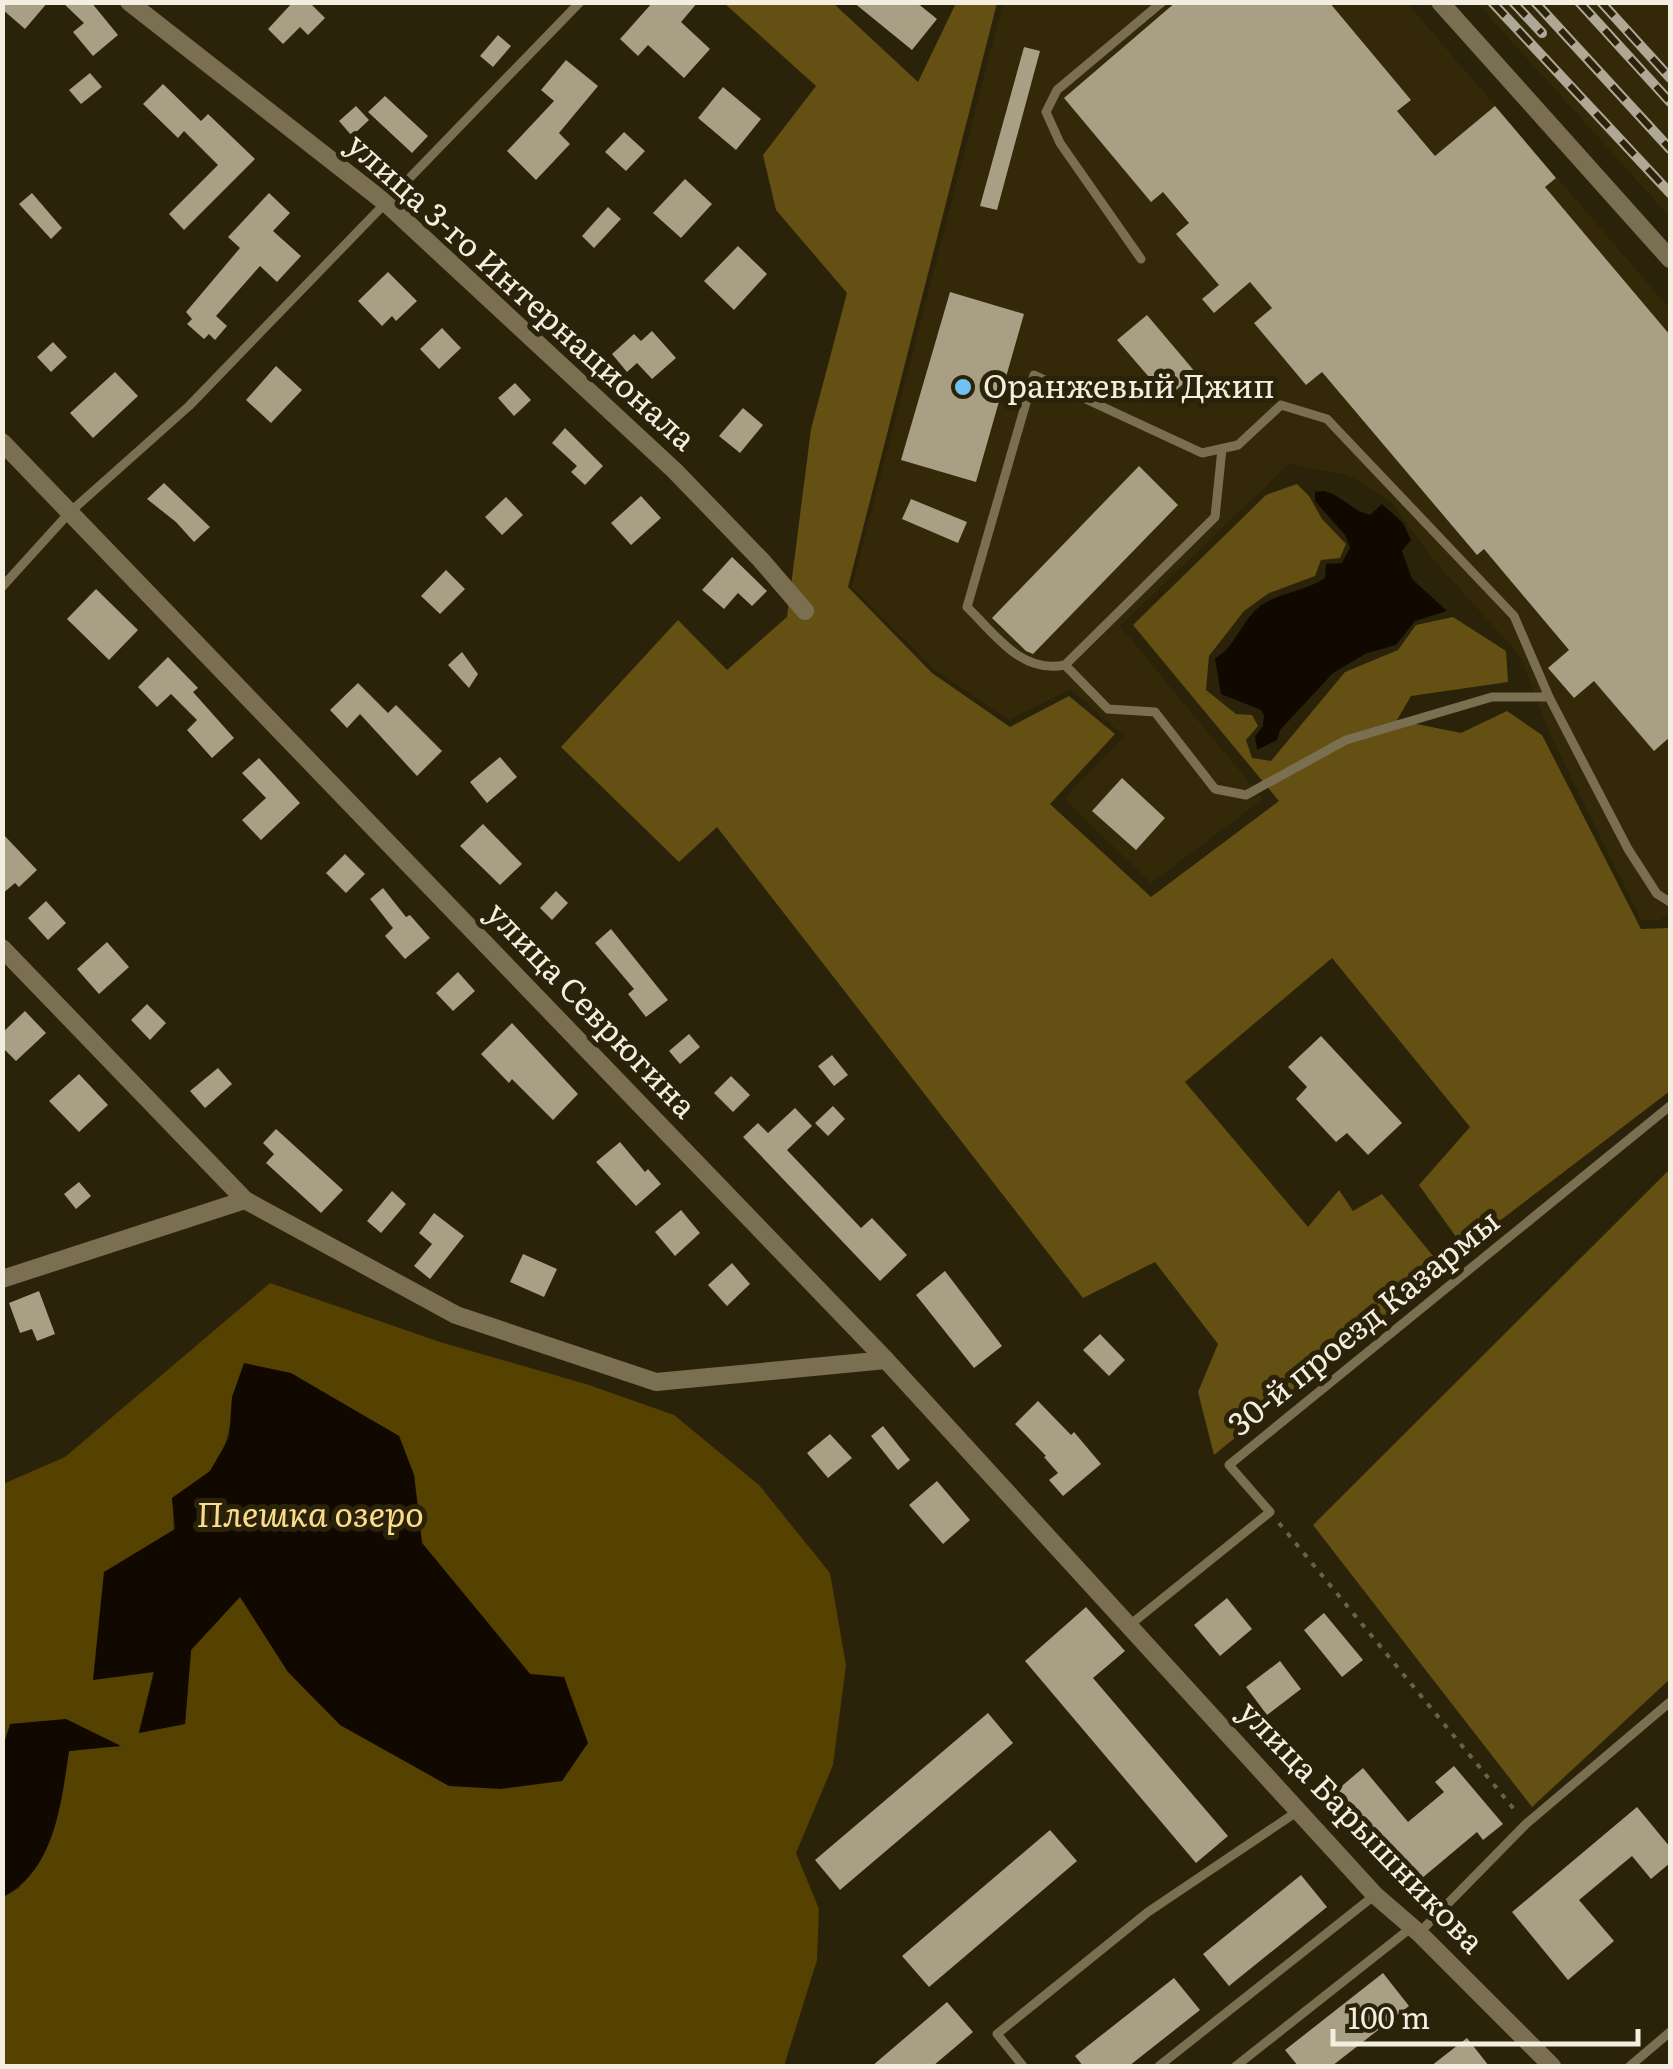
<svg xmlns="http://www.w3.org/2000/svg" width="1673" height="2069" viewBox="0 0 1673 2069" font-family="Literata,serif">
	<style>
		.built { fill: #332807 }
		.green { fill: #554100; fill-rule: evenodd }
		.forest { fill: #645012 }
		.water { fill: #110900 }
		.building { fill: #a99f84 }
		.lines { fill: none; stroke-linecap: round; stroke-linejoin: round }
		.path { stroke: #69614c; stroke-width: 4; stroke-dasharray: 5 8; stroke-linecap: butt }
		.lane { stroke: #7b6f52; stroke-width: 9 }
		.street { stroke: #7b6f52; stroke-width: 18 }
		.rail-casing { stroke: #afa896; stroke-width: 10 }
		.rail { stroke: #2b220a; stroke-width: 6; stroke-dasharray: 19; stroke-linecap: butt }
		.poi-dot { fill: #72c1f5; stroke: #2b220a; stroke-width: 4 }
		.labels { text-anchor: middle; stroke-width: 10; stroke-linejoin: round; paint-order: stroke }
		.street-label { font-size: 32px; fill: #f4eee0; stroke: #2b220a }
		.poi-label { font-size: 32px; fill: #f4eee0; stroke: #2b220a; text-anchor: start }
		.water-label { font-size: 35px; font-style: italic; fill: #fadc8b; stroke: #2b220a }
	</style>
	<rect width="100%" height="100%" fill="#2b220a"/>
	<path class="built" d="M1003 3H1407L1670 309V914L1660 920H1641L1550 734 1520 656 1432 558 1390 501 1348 475 1289 464 1120 626 1263 799 1151 883 1064 799 1124 736 1071 689 1009 720 935 670 852 587Z
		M1477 3H1670V217Z"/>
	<path class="green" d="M270 1283 440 1342 589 1385 674 1415 759 1485 830 1573 846 1665 833 1765 796 1853 819 1909 817 1960 784 2066H3V1897L19 1888 63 1789 69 1751 118 1745 65 1719 3 1750V1484L65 1457ZM245 1363 329 1396 399 1436 414 1475 422 1543 530 1674 288 1672 240 1596 191 1650 185 1724 139 1732C156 1665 180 1566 172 1498 184 1489 202 1481 211 1470 236 1440 229 1398 245 1363Z"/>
	<path class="forest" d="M724 3H833L918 82 956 3H997L848 587 932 673 1010 727 1069 696 1115 734 1050 804 1151 897 1279 801 1133 625 1266 495 1297 484 1309 496 1322 519 1346 544 1340 558 1321 560 1315 576 1269 593 1244 611 1209 656 1206 690 1236 714 1252 715 1258 726 1246 740 1252 758 1271 761 1345 672 1398 650 1416 625 1453 617 1506 651 1508 682 1411 696 1397 720 1461 733 1507 711 1542 735 1641 929 1670 928V1091L1464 1248 1419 1185 1470 1127 1332 958 1185 1082 1308 1227 1339 1190 1353 1211 1382 1194 1443 1268 1214 1455 1198 1392 1218 1344 1155 1262 1083 1298 717 827 679 862 561 747 678 620 727 670 787 617 811 429 847 293 776 210 763 155 816 86Z
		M1670 1169V1679L1532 1807 1313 1525Z"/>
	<path class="water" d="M1324 491C1342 495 1352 511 1370 515L1382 504 1403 523 1411 540 1402 551 1412 579 1447 611 1415 621 1396 645 1367 653 1333 673 1280 730 1277 740 1257 750 1255 736 1263 726 1264 715 1261 710 1221 694 1215 658C1231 651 1240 627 1252 614 1270 592 1302 594 1325 578L1326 564 1342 563 1350 548 1345 535 1315 501V492Z
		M244 1363 291 1373 399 1436 414 1475 422 1543 530 1674 564 1677 588 1743 562 1781 501 1789 449 1786 340 1725 288 1672 240 1597 191 1650 185 1724 139 1733 154 1672 93 1680 104 1572 175 1529 172 1498 210 1471 229 1438 232 1397Z
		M66 1719 121 1746 69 1751C61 1804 55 1870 3 1897L2 1750 10 1724Z"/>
	<path class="building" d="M2 2H48L25 29 2 9Z
		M62 2H91L118 35 93 56 73 32 84 23Z
		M293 2H309L325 18 308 35 300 27 283 44 268 29Z
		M653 2H698L681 22 710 49 684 78 648 45 638 56 620 39Z
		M853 2H916L937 19 912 50Z
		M1176 2H1329L1411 100 1397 111 1435 156 1495 106 1556 178 1545 187 1670 335V737L1654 751 1594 681 1574 698 1548 668 1569 650 1484 549 1477 555 1322 372 1306 385 1254 323 1272 308 1250 282 1214 313 1202 299 1219 285 1176 234 1189 223 1163 192 1151 202 1064 98Z
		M498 35 511 46 493 67 480 56Z
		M1024 47 1040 51 997 210 980 206Z
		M566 60 598 86 559 133 570 144 536 180 507 151 554 101 541 90Z
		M90 73 102 87 81 104 69 90Z
		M163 84 201 121 208 114 255 159 184 230 169 214 218 165 184 131 178 138 143 104Z
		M723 87 761 119 736 150 698 118Z
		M385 96 428 136 412 153 368 112Z
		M356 106 369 120 352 136 339 121Z
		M624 132 645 151 626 171 605 152Z
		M685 179 712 204 681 238 653 213Z
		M32 193 62 228 51 239 19 204Z
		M269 193 290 213 273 231 301 256 277 282 260 266 216 316 227 326 215 340 209 334 204 339 187 324 192 319 186 312 240 248 228 237Z
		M608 207 621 219 594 248 582 236Z
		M738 246 767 274 734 310 704 281Z
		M388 272 417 301 396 321 392 316 382 326 358 301Z
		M950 292 1024 314 976 482 901 460Z
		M1147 315 1196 373 1167 398 1117 340Z
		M442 328 461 348 439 369 420 349Z
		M652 331 676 358 652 379 637 363 627 372 612 354 634 334 641 341Z
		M53 342 67 357 51 372 37 357Z
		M276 366 302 390 271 423 246 400Z
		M115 372 138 396 93 438 70 413Z
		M515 383 531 400 514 416 498 398Z
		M743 408 763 425 740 453 719 436Z
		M565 428 603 466 585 485 571 472 577 466 552 443Z
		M1139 466 1178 505 1033 654 1026 651 992 618Z
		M164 483 210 527 194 542 176 522 147 499Z
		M641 496 661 518 631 545 611 523Z
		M506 497 523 515 502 535 485 517Z
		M911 499 967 522 958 543 902 519Z
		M732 557 767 591 752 606 738 593 724 609 702 590Z
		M446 570 465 589 440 614 421 596Z
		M96 589 138 630 109 660 67 619Z
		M462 652 478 674 469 688 448 665Z
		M168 657 198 688 193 692 234 738 212 758 187 730 197 720 171 694 157 707 138 687Z
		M358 683 388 713 396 705 442 751 417 776 360 714 347 728 330 710Z
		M500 757 517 777 487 803 470 782Z
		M259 758 300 803 261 840 242 820 266 798 242 773Z
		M1122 778 1165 818 1136 850 1092 811Z
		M483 824 522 864 500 885 460 846Z
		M2 833 37 870 19 887 15 883 2 894Z
		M345 854 365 874 346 893 326 873Z
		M383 888 406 917 410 915 430 938 405 959 385 936 393 928 370 899Z
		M556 891 568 903 552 920 540 908Z
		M46 901 66 923 48 940 28 918Z
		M611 929 668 1000 646 1017 628 994 634 989 595 943Z
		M107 942 129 967 99 994 77 969Z
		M458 972 475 991 453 1011 436 993Z
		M147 1004 166 1023 150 1040 131 1020Z
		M25 1011 46 1033 16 1061 2 1047V1033Z
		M512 1023 578 1094 553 1120 512 1079 509 1083 481 1054Z
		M689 1034 700 1047 680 1064 669 1051Z
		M1321 1036 1402 1123 1368 1155 1347 1133 1336 1142 1296 1099 1307 1087 1288 1067Z
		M832 1055 848 1075 834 1086 818 1066Z
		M218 1068 232 1084 205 1108 190 1091Z
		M79 1074 108 1105 79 1132 49 1101Z
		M731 1076 750 1095 733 1112 714 1093Z
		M833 1106 845 1119 828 1136 815 1123Z
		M795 1108 812 1126 787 1150 861 1228 872 1218 907 1255 880 1281 743 1137 758 1123 768 1133Z
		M276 1129 343 1190 321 1213 266 1163 274 1154 263 1143Z
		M620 1142 645 1172 648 1169 661 1184 636 1206 596 1162Z
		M79 1182 91 1196 76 1209 64 1194Z
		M392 1191 406 1204 381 1233 367 1221Z
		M681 1210 700 1233 675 1256 655 1232Z
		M434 1213 464 1236 430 1279 414 1266 432 1244 419 1233Z
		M523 1254 557 1269 544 1297 510 1282Z
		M732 1263 750 1284 727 1306 708 1285Z
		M945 1271 1002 1346 974 1368 916 1295Z
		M39 1291 55 1334 37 1341 32 1329 20 1333 9 1303Z
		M1100 1334 1125 1360 1109 1376 1083 1350Z
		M1038 1401 1071 1435 1074 1432 1101 1464 1063 1496 1049 1480 1058 1473 1044 1457 1046 1456 1015 1424Z
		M883 1426 910 1460 898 1470 871 1436Z
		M830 1434 852 1458 828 1478 807 1453Z
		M937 1481 970 1520 943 1544 909 1505Z
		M1227 1598 1252 1629 1220 1656 1194 1625Z
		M1086 1607 1125 1651 1093 1678 1228 1836 1196 1863 1025 1661Z
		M1324 1613 1363 1660 1342 1677 1304 1630Z
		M1280 1661 1301 1689 1267 1715 1246 1687Z
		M988 1713 1013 1743 840 1890 815 1860Z
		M1454 1766 1503 1824 1483 1840 1477 1832 1415 1884 1366 1826 1360 1831 1330 1796 1363 1768 1408 1822 1444 1792 1435 1782Z
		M1637 1807 1670 1847V1863L1651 1879 1632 1856 1579 1900 1614 1941 1568 1980 1512 1912Z
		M1050 1830 1077 1861 929 1987 902 1956Z
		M1301 1875 1327 1907 1229 1986 1203 1954Z
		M1383 1973 1409 2006 1332 2066H1298L1285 2050Z
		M1174 1978 1200 2010 1129 2066H1083L1075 2056Z
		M947 2002 973 2032 933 2066H872Z
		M1467 2038 1489 2066H1431Z"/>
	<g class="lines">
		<path class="path" d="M1279 1523 1518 1814"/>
		<path class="lane" d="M1141 259 1060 143 1046 112 1057 90 1162 2
			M1222 449 1215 517 1065 665C1021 674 996 635 967 607L1034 375 1202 453 1238 445 1281 405 1327 419 1514 616 1549 697 1628 849 1657 894 1670 902
			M2 587 70 512 189 406 580 2
			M1065 665 1108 709 1155 712 1215 789 1246 795 1346 740 1492 697H1549
			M1131 1624 1270 1512 1229 1465 1670 1106
			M1419 1933 1526 1824 1670 1702
			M1023 2066 997 2034 1148 1912 1298 1811
			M1159 2066 1375 1895
			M1236 2066 1412 1927
			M1630 2066 1670 2032"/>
		<path class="street" d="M129 2 387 204 675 471 761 560 805 611
			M1440 2 1670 259
			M2 442 886 1360 1375 1895 1419 1933 1552 2066
			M2 948 245 1200 456 1315 656 1382 886 1360
			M2 1279 245 1200"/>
		<defs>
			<path id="rail" d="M1492 2 1670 193
				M1513 2 1542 33
				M1535 2 1670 149
				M1579 2 1670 102
				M1601 2 1670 78"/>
		</defs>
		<use href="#rail" class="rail-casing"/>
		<use href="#rail" class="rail"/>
	</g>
	<circle class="poi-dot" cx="963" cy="387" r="10"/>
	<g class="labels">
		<g class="street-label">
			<text transform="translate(521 292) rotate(42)" y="11">улица 3-го Интернационала</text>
			<text transform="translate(591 1010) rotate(46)" y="11">улица Севрюгина</text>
			<text transform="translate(1364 1323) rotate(-39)" y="11">30-й проезд Казармы</text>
			<text transform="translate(1361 1827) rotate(46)" y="11">улица Барышникова</text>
		</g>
		<g class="poi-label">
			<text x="983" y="398">Оранжевый Джип</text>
		</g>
		<g class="water-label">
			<text x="310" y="1527">Плешка озеро</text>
		</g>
	</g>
	<rect width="1673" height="2069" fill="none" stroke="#f4eee0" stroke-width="10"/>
	<path d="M1333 2029v15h305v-15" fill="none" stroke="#f4eee0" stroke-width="5"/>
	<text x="1348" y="2029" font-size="30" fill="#f4eee0" stroke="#2b220a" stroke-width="8" paint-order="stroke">100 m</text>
</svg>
